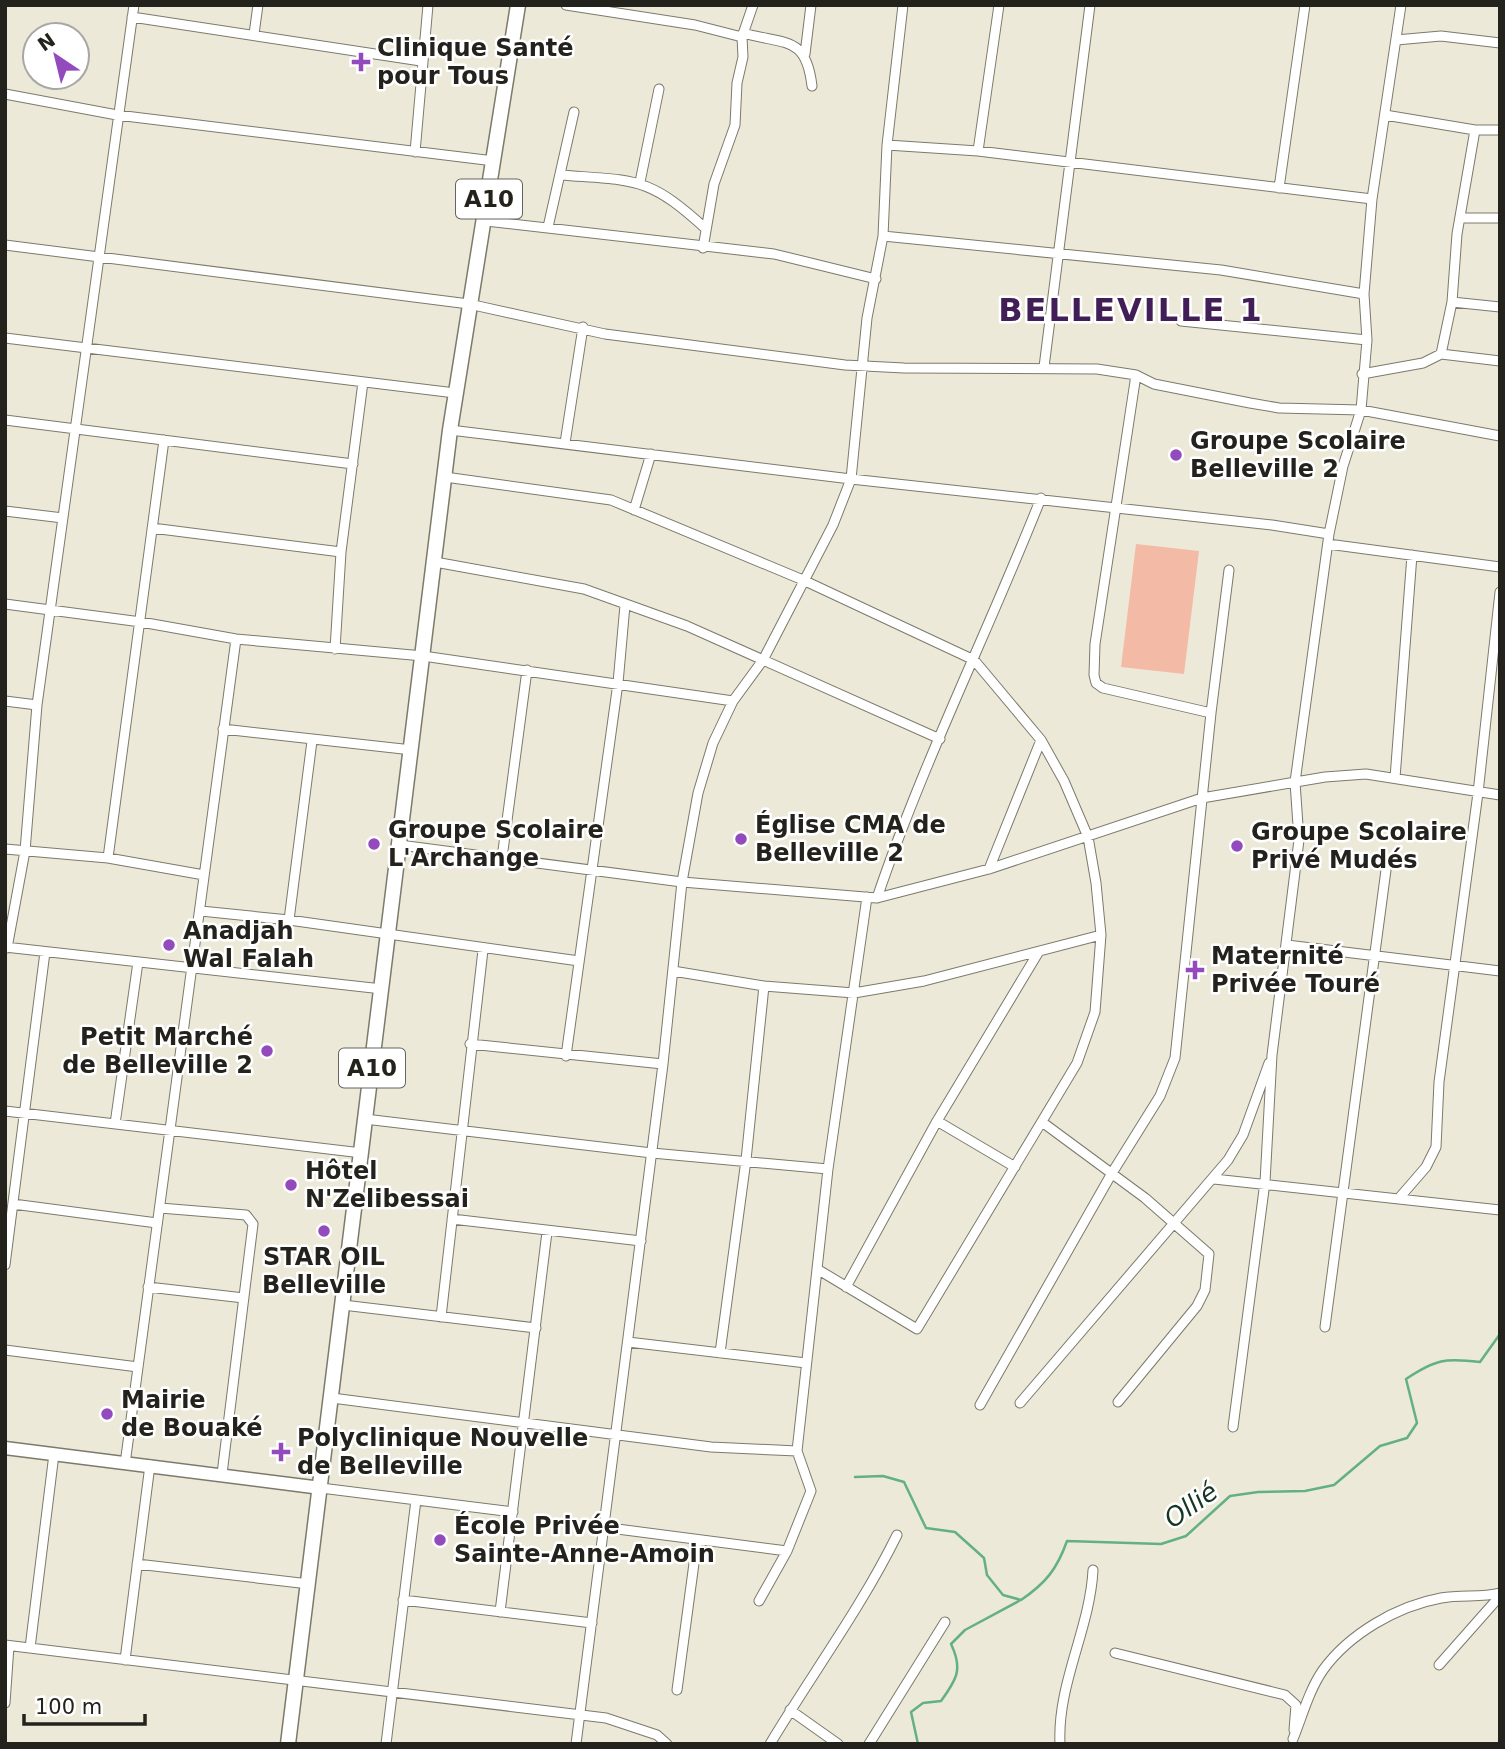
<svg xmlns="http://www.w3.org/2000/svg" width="1505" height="1749" viewBox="0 0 1505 1749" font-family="'DejaVu Sans',sans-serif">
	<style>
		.green { fill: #f3baa6 }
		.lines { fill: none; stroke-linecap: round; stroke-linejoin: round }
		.stream { stroke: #63b086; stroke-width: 2.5 }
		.street-casing { stroke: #7c7a6b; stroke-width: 11 }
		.secondary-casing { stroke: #7c7a6b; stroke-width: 15 }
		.primary-casing { stroke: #7c7a6b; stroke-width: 17 }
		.street { stroke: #fff; stroke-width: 9 }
		.secondary { stroke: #fff; stroke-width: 12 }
		.primary { stroke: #fff; stroke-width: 14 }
		.poi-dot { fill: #934abc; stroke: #fff; stroke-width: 2.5 }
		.labels { text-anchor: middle; stroke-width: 5; stroke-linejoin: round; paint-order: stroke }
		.shield { fill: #fff; stroke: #656460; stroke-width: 2 }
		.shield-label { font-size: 23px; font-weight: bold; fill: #23221c }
		.poi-label { font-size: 24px; font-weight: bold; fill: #23221c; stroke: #fff; text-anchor: start }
		.water-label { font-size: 26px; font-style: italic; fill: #143624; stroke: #fff }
		.district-label { font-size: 32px; font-weight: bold; letter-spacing: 2px; fill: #411e55; stroke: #fff }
	</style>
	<rect width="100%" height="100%" fill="#ece9d9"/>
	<path class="green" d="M1136 544 1199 551 1184 674 1121 667Z"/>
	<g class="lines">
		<path class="stream" d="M855 1477 883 1476 904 1482 926 1528 955 1532 984 1558 987 1575 1003 1595 1021 1600C1046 1583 1057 1569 1067 1541L1161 1544 1186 1536 1230 1496 1258 1492 1305 1491 1334 1485 1380 1446 1407 1438 1417 1423 1406 1379C1436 1359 1445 1358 1480 1362L1500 1334
			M918 1744 911 1712 923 1703 941 1701C957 1679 963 1669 951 1644L965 1630 1019 1601"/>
		<defs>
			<path id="street" d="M566 5 695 25 742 37 743 57 737 83 735 125 714 184 703 248
				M132 17 421 61
				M743 33C787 45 806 36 812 86
				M254 34 258 5
				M742 37 753 5
				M1396 40 1441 36 1500 43
				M805 54 811 5
				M5 94 117 115 494 161
				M1385 115 1475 130H1500
				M887 145 978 151 1372 199
				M978 151 999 5
				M415 152 428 5
				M561 175C637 181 648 176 706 229
				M640 182 659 89
				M1279 188 1305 5
				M1460 218H1500
				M486 221 774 254 876 279
				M548 227 574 112
				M883 236 1221 270 1364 294
				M5 245 469 304 605 334 845 365 904 368 1097 369 1136 375 1154 384 1250 403 1279 408 1361 410 1500 436
				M1452 302 1500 307
				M1181 321 1367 340
				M5 338 455 393
				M1441 354 1500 361
				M1044 367 1090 5
				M1362 374 1423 363 1441 354 1452 302 1457 234 1475 130
				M1136 375 1095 644 1094 675 1096 683 1103 688 1211 713
				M5 420 353 464
				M450 430 851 479 1272 525 1329 534
				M565 443 583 327
				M445 477 611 500 803 580 974 660 1041 740 1064 781 1088 837 1096 883 1101 935 1095 1012 1077 1063 917 1329 817 1269
				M634 510 651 454
				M5 511 63 518
				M152 528 341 552
				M1328 544 1500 567
				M435 562 584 589 687 626 940 739
				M5 604 141 622 236 639 423 656 733 701
				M335 649 341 552 363 382
				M5 701 37 705
				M223 729 412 750
				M1395 778 1412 555
				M400 845 682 882 877 898 989 869 1202 798 1325 777 1366 774 1500 795
				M5 849 108 858 204 875
				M108 858 164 440
				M502 858 527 670
				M989 869 1041 740
				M877 898C923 762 988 632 1041 498
				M201 911 289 920 579 961
				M289 920 312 741
				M1287 945 1500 971
				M5 947 382 989
				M7 948 25 851 37 705 134 5
				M673 971 764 986 854 993 924 981 1101 935
				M470 1044 663 1064
				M566 1056 618 683 625 605
				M5 1111 362 1153
				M365 1119 652 1153 828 1169
				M937 1121 1015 1167
				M1042 1122 1145 1198 1209 1254 1205 1290 1197 1306 1118 1402
				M115 1124 138 962
				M1214 1179 1500 1210
				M1400 1197 1426 1167 1436 1147 1439 1082 1478 793 1500 592
				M13 1204 157 1223
				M160 1208 246 1215 253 1224 222 1474
				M452 1219 641 1241
				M5 1265 45 952
				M148 1287 244 1298
				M846 1287 937 1121 1038 953
				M343 1305 536 1328
				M441 1317 483 950
				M1325 1327 1386 870
				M628 1342 806 1363
				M5 1350 138 1367
				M720 1353 746 1160 764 986
				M332 1398 711 1447 797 1451
				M1020 1403 1228 1160 1243 1135 1269 1063
				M980 1405 1112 1173 1160 1096 1175 1058 1211 713 1229 570
				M1233 1427 1265 1182 1272 1055 1299 840 1295 782 1329 534 1343 466 1361 410 1367 340 1364 294 1372 199 1401 5
				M125 1464 236 639
				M321 1488 513 1512
				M602 1527 787 1551
				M137 1564 309 1584
				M403 1600 592 1623
				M759 1601 787 1551 811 1491 797 1451 828 1169 867 897
				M500 1612 547 1232
				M5 1645 606 1718 657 1735 667 1744
				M30 1648 54 1454
				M1115 1653 1285 1695 1296 1705 1294 1730
				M125 1660 150 1465
				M1439 1665 1500 1596
				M677 1690 697 1541
				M5 1703 9 1646
				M790 1710 838 1744
				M1293 1739C1302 1717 1309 1690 1323 1670 1349 1634 1397 1606 1441 1598 1462 1594 1480 1598 1500 1593
				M386 1744 416 1500
				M576 1744 663 1064 682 882 698 793 713 743 733 701 763 660 833 525 851 479 867 318 883 236 887 145 903 5
				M770 1744C812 1674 861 1608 897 1535
				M869 1744 945 1622
				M1060 1744C1057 1684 1090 1629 1093 1570"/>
			<path id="secondary" d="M5 1448 321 1488"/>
			<path id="primary" d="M288 1744 450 430 518 5"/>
		</defs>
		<use href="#street" class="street-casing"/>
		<use href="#secondary" class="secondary-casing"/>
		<use href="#primary" class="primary-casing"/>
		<use href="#street" class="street"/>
		<use href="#secondary" class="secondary"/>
		<use href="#primary" class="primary"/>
	</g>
	<g class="poi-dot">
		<path d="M357.5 51.5h7v7h7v7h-7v7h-7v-7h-7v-7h7z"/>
		<circle cx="1176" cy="455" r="7"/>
		<circle cx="741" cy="839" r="7"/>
		<circle cx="374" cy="844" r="7"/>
		<circle cx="1237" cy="846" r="7"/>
		<circle cx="169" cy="945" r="7"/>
		<path d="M1191.5 959.5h7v7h7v7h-7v7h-7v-7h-7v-7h7z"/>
		<circle cx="267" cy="1051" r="7"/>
		<circle cx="291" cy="1185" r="7"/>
		<circle cx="324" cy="1231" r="7"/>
		<circle cx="107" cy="1414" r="7"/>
		<path d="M277.5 1441.5h7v7h7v7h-7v7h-7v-7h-7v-7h7z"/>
		<circle cx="440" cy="1540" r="7"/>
	</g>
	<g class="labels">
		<g class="shield">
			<rect x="456" y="179.5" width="66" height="39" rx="5"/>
			<rect x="339" y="1048.5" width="66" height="39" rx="5"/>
		</g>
		<g class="shield-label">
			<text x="489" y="207">A10</text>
			<text x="372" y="1076">A10</text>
		</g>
		<g class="poi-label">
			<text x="377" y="56">Clinique Santé<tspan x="377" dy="28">pour Tous</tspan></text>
			<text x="1190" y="449">Groupe Scolaire<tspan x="1190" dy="28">Belleville 2</tspan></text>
			<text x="755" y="833">Église CMA de<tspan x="755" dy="28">Belleville 2</tspan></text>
			<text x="388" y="838">Groupe Scolaire<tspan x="388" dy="28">L'Archange</tspan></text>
			<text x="1251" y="840">Groupe Scolaire<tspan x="1251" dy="28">Privé Mudés</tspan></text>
			<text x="183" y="939">Anadjah<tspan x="183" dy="28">Wal Falah</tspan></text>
			<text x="1211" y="964">Maternité<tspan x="1211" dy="28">Privée Touré</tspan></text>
			<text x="253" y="1045" text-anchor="end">Petit Marché<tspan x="253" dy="28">de Belleville 2</tspan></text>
			<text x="305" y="1179">Hôtel<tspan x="305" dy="28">N'Zelibessai</tspan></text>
			<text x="324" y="1265" text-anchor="middle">STAR OIL<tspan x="324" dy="28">Belleville</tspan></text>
			<text x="121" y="1408">Mairie<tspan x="121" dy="28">de Bouaké</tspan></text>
			<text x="297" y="1446">Polyclinique Nouvelle<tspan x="297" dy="28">de Belleville</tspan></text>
			<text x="454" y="1534">École Privée<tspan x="454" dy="28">Sainte-Anne-Amoin</tspan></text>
		</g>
		<g class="water-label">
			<text transform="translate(1191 1505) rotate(-35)" y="9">Ollié</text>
		</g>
		<g class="district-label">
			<text x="1131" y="321">BELLEVILLE 1</text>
		</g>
	</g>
	<rect width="1505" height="1749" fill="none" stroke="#23221c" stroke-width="14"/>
	<g transform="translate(56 56) rotate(325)"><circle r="33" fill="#ffffff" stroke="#a7a7a4" stroke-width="2"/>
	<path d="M0-5L12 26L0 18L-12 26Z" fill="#934abc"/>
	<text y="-10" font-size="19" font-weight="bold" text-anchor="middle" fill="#23221c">N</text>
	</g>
	<path d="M24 1714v10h121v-10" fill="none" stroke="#23221c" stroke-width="3.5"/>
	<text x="35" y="1714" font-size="21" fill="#23221c" stroke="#ffffff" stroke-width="5" paint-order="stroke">100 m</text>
</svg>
